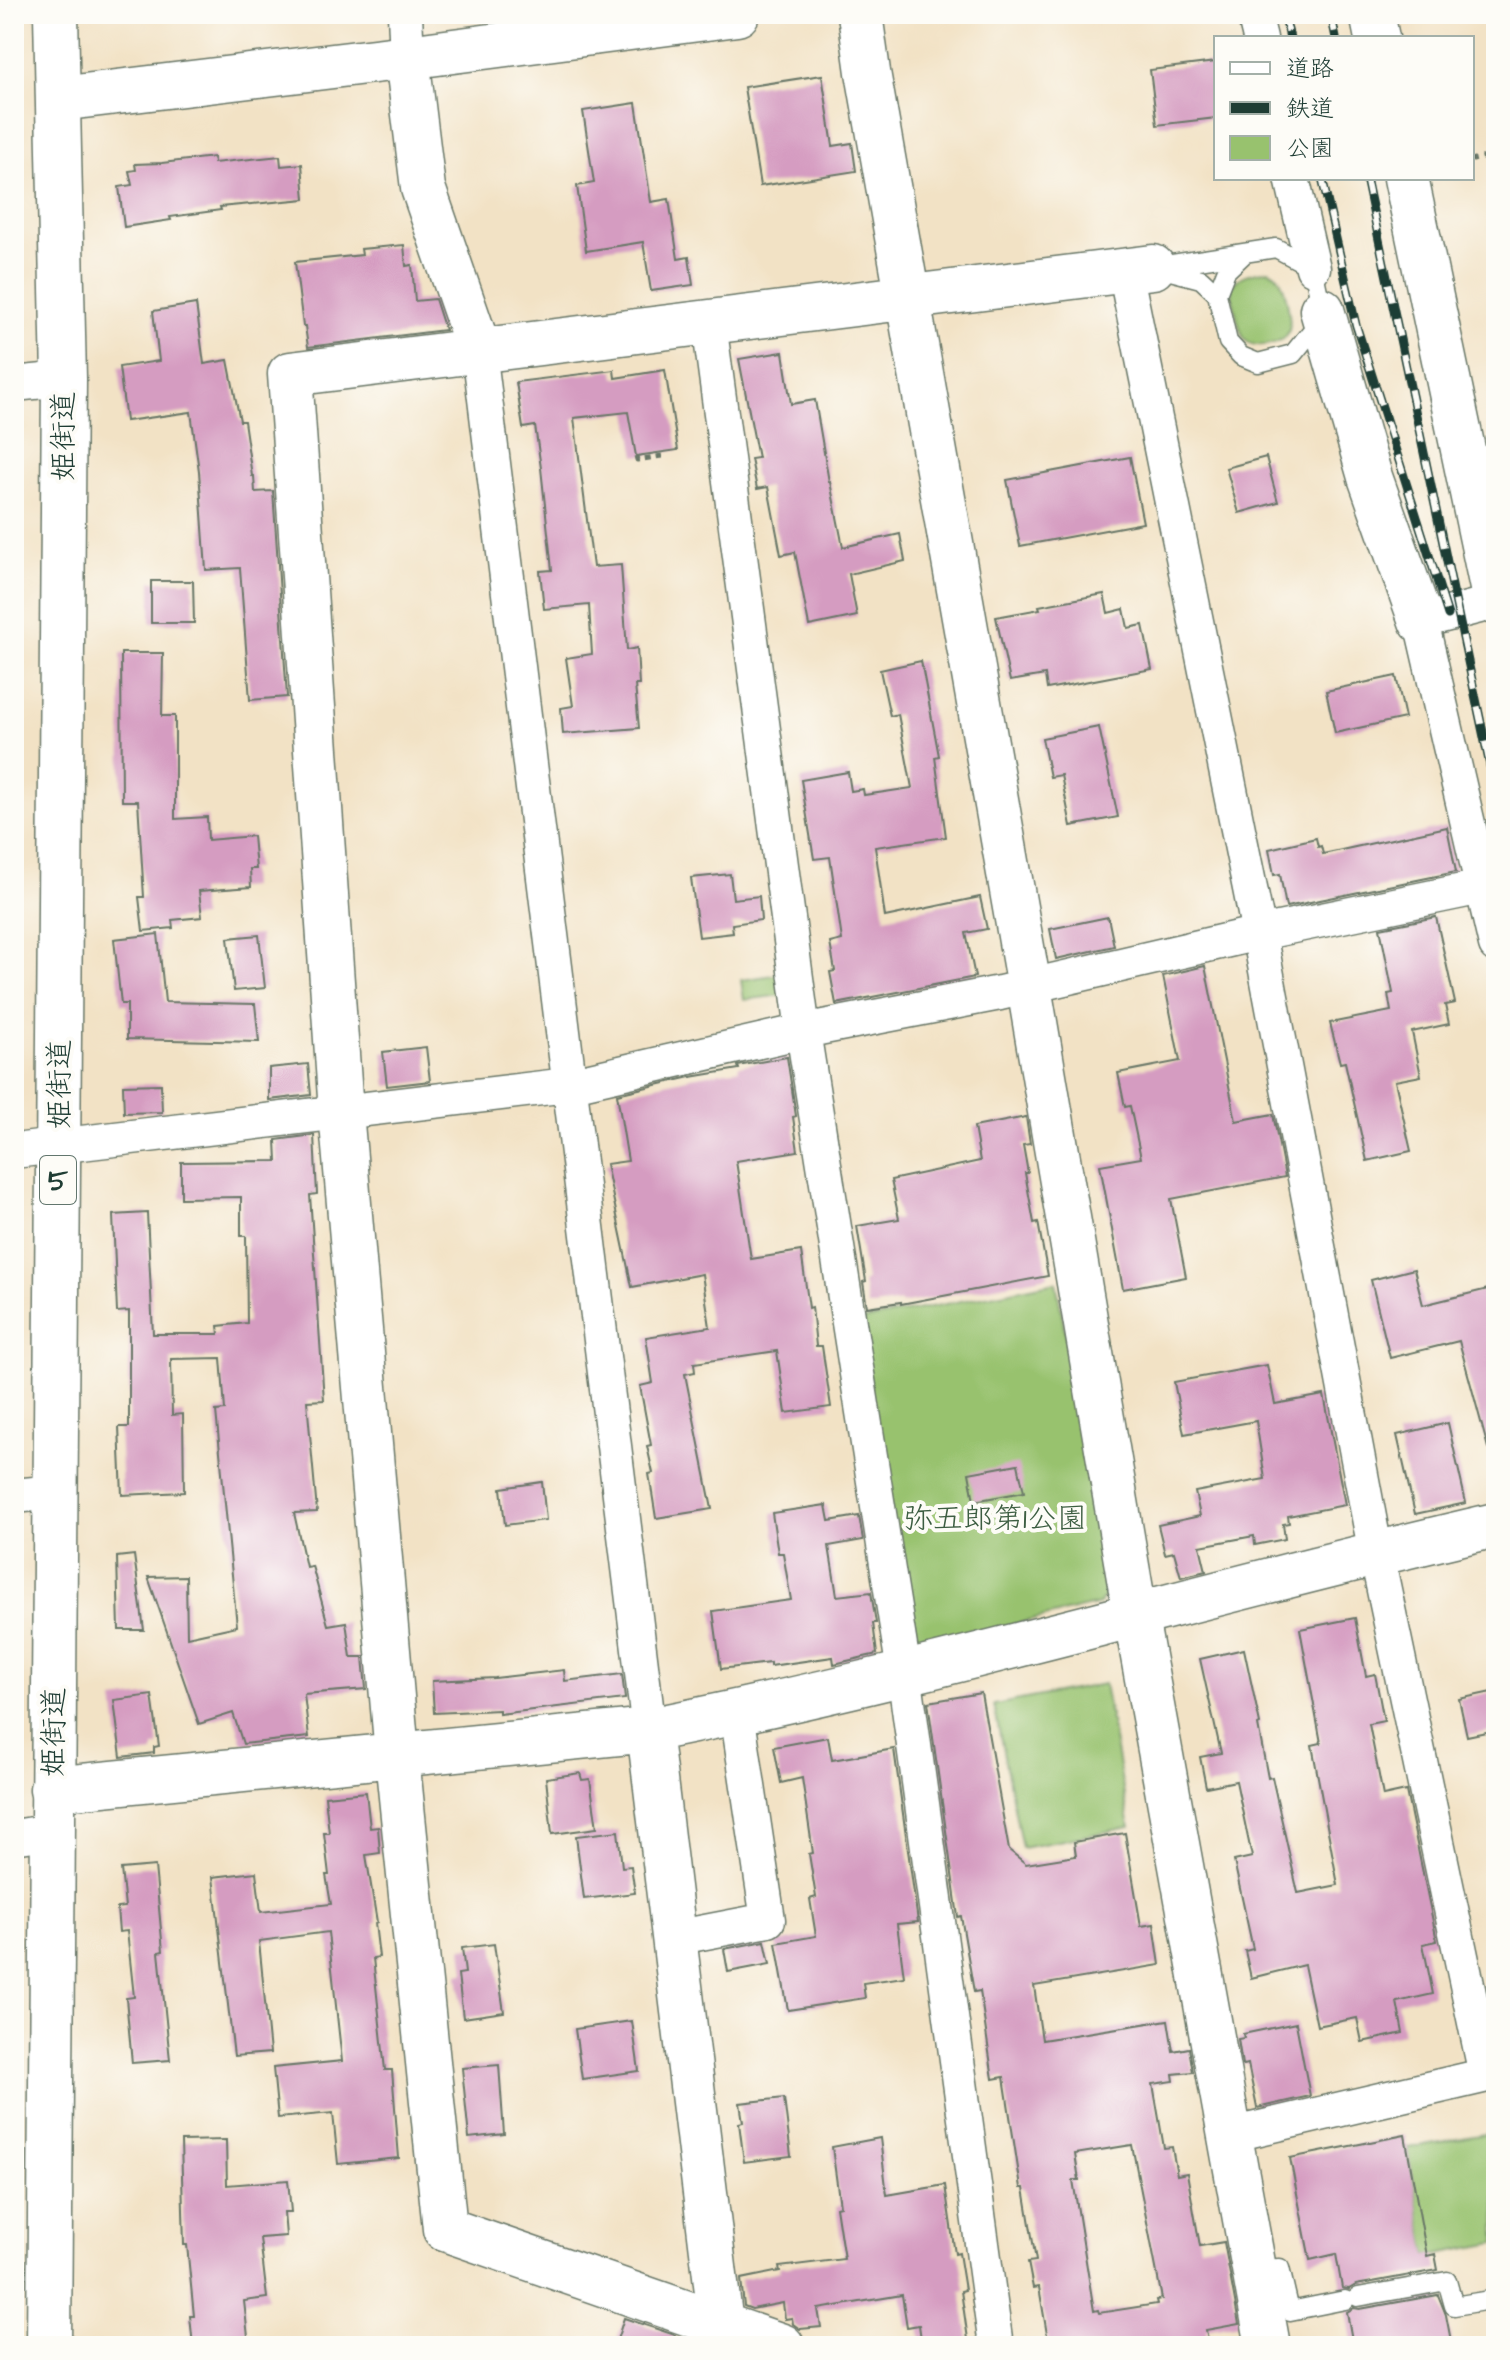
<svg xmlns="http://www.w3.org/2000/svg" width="1510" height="2360" viewBox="0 0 1510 2360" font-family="'Architects Daughter','Klee One',sans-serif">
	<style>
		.green { fill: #98c26e; stroke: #5c8051; stroke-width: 2 }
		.building { fill: #d59cc1; fill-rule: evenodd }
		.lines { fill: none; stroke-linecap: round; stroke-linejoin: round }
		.lane-casing { stroke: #697767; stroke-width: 21 }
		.street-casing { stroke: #697767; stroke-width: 37 }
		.secondary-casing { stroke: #697767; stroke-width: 47 }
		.primary-casing { stroke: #697767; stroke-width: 47 }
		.path { stroke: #697767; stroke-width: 5; stroke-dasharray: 6 6; stroke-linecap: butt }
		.lane { stroke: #fff; stroke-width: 18 }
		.street { stroke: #fff; stroke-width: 34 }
		.secondary { stroke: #fff; stroke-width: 44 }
		.primary { stroke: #fff; stroke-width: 44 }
		.rail-casing { stroke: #1f3d34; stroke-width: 9 }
		.rail { stroke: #fdfcf7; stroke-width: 6; stroke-dasharray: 18; stroke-linecap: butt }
		.labels { text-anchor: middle; stroke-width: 8; stroke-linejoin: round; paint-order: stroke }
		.shield { fill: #fdfcf7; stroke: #62766e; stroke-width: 2 }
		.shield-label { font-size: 28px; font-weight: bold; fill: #1f3d34 }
		.street-label { font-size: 30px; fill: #1f3d34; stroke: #fdfcf7 }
		.park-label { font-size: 30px; fill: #3d5e42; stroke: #fdfcf7 }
	</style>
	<rect width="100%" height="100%" fill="#fdfcf7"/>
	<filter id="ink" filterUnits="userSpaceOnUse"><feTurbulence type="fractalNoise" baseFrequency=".0125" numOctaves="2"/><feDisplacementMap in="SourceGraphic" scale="16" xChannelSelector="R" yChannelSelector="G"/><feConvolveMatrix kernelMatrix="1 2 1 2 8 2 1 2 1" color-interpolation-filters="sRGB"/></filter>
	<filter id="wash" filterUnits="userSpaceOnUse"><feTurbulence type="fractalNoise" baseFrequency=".006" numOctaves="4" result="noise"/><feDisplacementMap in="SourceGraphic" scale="32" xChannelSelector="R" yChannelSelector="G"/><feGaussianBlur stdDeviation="1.8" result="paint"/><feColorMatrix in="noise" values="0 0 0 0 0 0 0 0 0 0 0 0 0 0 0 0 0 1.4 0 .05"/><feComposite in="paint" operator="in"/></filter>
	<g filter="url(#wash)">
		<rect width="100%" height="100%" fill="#f2e2c5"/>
		<path class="green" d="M1269 270C1273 272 1277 274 1279 278 1285 286 1293 324 1288 333 1281 345 1252 351 1244 338 1237 327 1234 302 1231 289 1237 273 1254 273 1269 270Z
			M780 974 783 995 744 1000 741 980Z
			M1056 1282 1112 1589 1099 1604 924 1646 909 1634 860 1321Z
			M1104 1684 1130 1827 1022 1848 994 1705Z
			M1496 2132V2243L1427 2256 1407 2148Z"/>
		<g id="blocks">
			<path class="building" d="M1216 62V118L1157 125 1150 70Z
				M822 75 833 146 852 143 856 171 760 186 744 87Z
				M636 103 651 202 669 199 678 259 689 257 693 285 651 291 643 242 586 251 577 186 594 183 583 111Z
				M280 156 281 166 302 164 305 199 220 207 221 210 170 217 171 220 124 227 119 187 132 185 129 171 136 170 135 164 162 163 213 157 214 163Z
				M404 245 406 266 412 265 415 301 435 299 445 330 308 347 305 326H303L295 262 362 255 361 249Z
				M196 304 204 364 228 360 240 421H244L252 476H254L255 492 273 491 287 697 250 700 240 568 206 570 199 471 191 412 126 421 119 367 159 361 153 311Z
				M783 352 791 404 815 400 829 482H830L843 547 900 534 905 561 849 574 857 616 809 626 795 552 781 555 768 487 757 489 751 459 758 458 739 359Z
				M614 370 615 378 665 370 678 450 636 456 628 412 574 418 593 567 621 565 627 650 637 648 639 685H635L639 728 563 734 561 708 573 706 566 658 592 654 589 605 544 609 540 571 552 570 541 468 535 426 523 428 516 382Z
				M1130 457 1143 523 1020 546 1007 480Z
				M1266 457 1278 502 1239 513 1226 468Z
				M151 581H193L194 623H151Z
				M1104 594 1108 613 1124 609 1128 628 1143 625 1152 669 1047 689 1045 675 1010 681 996 617 1040 609 1039 606Z
				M121 653H163L162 716H175V819L207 817 208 840 253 836 256 869H250L251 887 199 891 202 917 172 920 173 928 143 931 139 897H144L138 801H122Z
				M921 661 939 756 935 757 946 837 875 847 885 917 980 897 987 929 966 933 975 977 836 1004 830 972 835 971 830 943 842 940 830 857 814 859 801 780 848 772 851 791 863 789 864 795 912 788 898 714 890 716 880 670Z
				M1396 676 1405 718 1335 733 1326 691Z
				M1099 727 1118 817 1071 826 1061 775 1050 777 1042 738Z
				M1447 827 1456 872 1286 907 1280 874 1274 875 1269 849 1316 838 1318 847 1321 846 1323 854Z
				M730 874 733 899 759 896 761 920 732 924 733 933 699 937 691 878Z
				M1108 917 1114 946 1056 959 1050 929Z
				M1436 917 1455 1003 1445 1005 1449 1024 1412 1032 1421 1076 1395 1081 1411 1151 1367 1161 1345 1062 1340 1063 1330 1023 1391 1011 1388 994 1393 993 1380 928Z
				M158 934 165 1002 255 1004 259 1042 127 1039V1004H121L114 939Z
				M259 935 265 988 234 991 228 938Z
				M1205 966 1236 1121 1273 1114 1285 1177 1171 1199 1186 1277 1123 1289 1100 1165 1141 1158 1130 1106 1125 1107 1118 1073 1180 1061 1163 976Z
				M426 1047 430 1081 387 1086 383 1052Z
				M787 1057 796 1116 793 1117 798 1151 736 1161 751 1259 801 1251 809 1308 812 1307 816 1346H822L831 1407 786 1413 777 1351 694 1363 695 1372 685 1374 712 1509 656 1518 649 1474 653 1473 647 1446 651 1445 640 1386 653 1383 646 1337 710 1327 702 1274 632 1287 606 1164 628 1161 617 1094 691 1077 739 1069 738 1066Z
				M308 1064 311 1095 269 1100V1068Z
				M161 1084 162 1112 124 1113 123 1085Z
				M1026 1117 1030 1144 1023 1145 1028 1173H1025L1034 1223 1038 1222 1048 1276 901 1304V1302L867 1307 863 1282 866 1281 857 1226 899 1219 891 1180 980 1161 974 1127Z
				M314 1135 317 1194 310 1195 324 1400 307 1401 317 1512 294 1513 306 1567 312 1566 328 1625 346 1622 351 1657H363L366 1689 304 1694 309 1737 243 1744 233 1713 199 1724 148 1577 186 1576 187 1637 237 1626 216 1411 225 1410 221 1358 171 1359 172 1415 183 1414 184 1492 122 1495 119 1427H129V1311L117 1312 113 1215 147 1213 153 1334H219L218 1326 247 1323 246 1236H241V1197L181 1198V1162L277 1161 276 1140Z
				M1414 1269 1423 1305 1496 1287V1447L1488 1448 1459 1341 1390 1358 1371 1280Z
				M1267 1365 1275 1404 1324 1395 1345 1505 1288 1516 1289 1523 1283 1524 1285 1539 1255 1545 1254 1536 1200 1546 1206 1571 1181 1577 1174 1552 1165 1554 1158 1525 1200 1516 1195 1492 1265 1479 1256 1421 1184 1434 1174 1382Z
				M1448 1423 1466 1503 1415 1514 1397 1435Z
				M1018 1464 1024 1492 974 1501 969 1473Z
				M542 1482 546 1520 505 1525 501 1488Z
				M826 1505 829 1521 859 1516 863 1540 829 1546 837 1596 871 1592 876 1623H873L877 1654 834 1664 833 1657 770 1666V1663L721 1669 713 1611 791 1600 783 1553H778L772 1513Z
				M134 1555 144 1630H119L117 1557Z
				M1355 1618 1366 1676 1375 1674 1384 1721 1369 1724 1383 1796 1406 1791 1437 1941 1423 1944 1433 1994 1397 2002 1403 2033 1362 2042 1357 2018 1317 2026 1304 1965 1251 1978 1245 1951 1253 1949 1234 1861 1252 1857 1236 1781 1206 1787 1200 1757 1221 1753 1200 1659 1244 1649 1260 1724 1258 1725 1268 1778 1272 1777 1298 1893 1338 1885 1312 1745 1321 1743 1300 1629Z
				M564 1670 565 1681 622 1674 625 1699 499 1714V1710L434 1713 432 1681 495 1678Z
				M1496 1691V1730L1467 1736 1459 1699Z
				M981 1693 1009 1850 1026 1864 1076 1856 1074 1842 1125 1833 1141 1926 1154 1924 1160 1965 1034 1986 1042 2040 1168 2020 1173 2051 1189 2048 1193 2072 1173 2074 1174 2081 1153 2084 1164 2148 1172 2147 1177 2175 1187 2173 1200 2246 1224 2242 1239 2324 1206 2330 1209 2346H1049L1039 2287 1033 2288 1028 2262 1036 2261 1024 2188H1021L1004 2077 993 2079 980 1991 974 1992 961 1916 958 1917 928 1702ZM1132 2145 1162 2299 1156 2300 1157 2304 1099 2313 1098 2310 1094 2311 1073 2180H1079L1075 2154Z
				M152 1695 159 1746 154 1747V1753L121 1757 114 1700Z
				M828 1737 832 1760 894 1749 918 1922 897 1924 904 1977 863 1983 865 1998 788 2010 776 1943 816 1936 810 1899 816 1897 809 1854 813 1853 802 1778 781 1783 774 1747Z
				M580 1773 582 1780 590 1779 597 1828 552 1834 546 1778Z
				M366 1792 370 1828 378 1827 380 1853 366 1855 377 1922 375 1923 379 1957 373 1958 385 2070H392L399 2158 338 2164 333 2113 278 2118 273 2068 342 2061 328 1932 259 1941 270 2053 234 2056 213 1877 256 1872 261 1912 331 1904 326 1875H329L324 1833H329L325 1796Z
				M618 1831 622 1867 631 1866 635 1893 584 1899 576 1836Z
				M155 1866 163 1951 159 1952 170 2060 132 2063 126 1998 134 1997 127 1931 119 1932 117 1908 125 1907 121 1869Z
				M765 1941 770 1964 728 1972 724 1949Z
				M494 1944 504 2012 463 2018 458 1974 465 1973 462 1948Z
				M632 2021 639 2071 582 2079 575 2029Z
				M1296 2023 1310 2096 1257 2108 1248 2064 1242 2065 1238 2039 1244 2038 1243 2034Z
				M499 2065 504 2134 469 2138 462 2068Z
				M784 2098 791 2156 744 2162 739 2123 743 2122 740 2103Z
				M1405 2135 1427 2256 1435 2254 1438 2270 1356 2285 1349 2289 1342 2288 1336 2254 1310 2260 1290 2158Z
				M880 2138 887 2195 945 2185 955 2254 959 2253 965 2290 961 2291 969 2346H922L919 2325 907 2327 902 2295 818 2309 821 2327 800 2329 793 2324 792 2318 785 2319 783 2303 752 2309 744 2306 741 2279 780 2271 779 2267 844 2259 836 2207 840 2206 832 2147Z
				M226 2140 227 2185 288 2180 291 2212H284L286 2236 260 2238 267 2298 244 2301 249 2346H193L190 2316H194L187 2245H184L181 2141Z
				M1438 2295 1446 2315 1452 2346H1353L1347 2312 1354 2308 1360 2309Z
				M624 2318 675 2335 671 2346H615Z"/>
		</g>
	</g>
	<g filter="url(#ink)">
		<use href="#blocks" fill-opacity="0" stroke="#697767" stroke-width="2"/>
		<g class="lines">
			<defs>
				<path id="lane" d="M1153 267 1276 248 1313 268 1322 310 1315 327 1293 354 1258 363 1241 356 1228 342 1217 294 1226 271 1244 254
					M1163 269 1201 279 1217 294
					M1255 2269 1280 2268 1290 2311 1345 2300
					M1358 2297 1447 2281 1454 2306 1496 2299"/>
				<path id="street" d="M405 14 407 57
					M1254 14 1260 38
					M1292 178 1313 268
					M1125 270 1259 933 1371 1528 1486 2075
					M709 323 803 1031 904 1672 996 2346
					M479 350 649 1730
					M14 384 64 379
					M1496 605 1495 602 1421 621 1496 945
					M14 1151 568 1085 803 1031 1000 993 1259 933 1482 887
					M14 1496 55 1492
					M14 1837 52 1831
					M674 1938 768 1920 737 1712
					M1230 2135 1496 2073"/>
				<path id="secondary" d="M860 14 868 72 1029 987 1131 1590 1268 2346
					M1372 14 1377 38
					M407 57 423 188 479 350
					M59 99 407 57 737 14
					M1406 178 1495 602
					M1322 310 1370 477 1421 621
					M649 1730 721 2325 717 2346
					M52 1789 649 1730C934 1674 1213 1590 1496 1525
					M782 2346 445 2229 399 1777 341 1112 290 374 1153 267"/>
				<path id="primary" d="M49 2346 64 379 56 14"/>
			</defs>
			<use href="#lane" class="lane-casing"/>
			<use href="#street" class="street-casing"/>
			<use href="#secondary" class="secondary-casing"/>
			<use href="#primary" class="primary-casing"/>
			<path class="path" d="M1472 157 1473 160 1495 155
				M636 456 637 460 662 456"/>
			<use href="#lane" class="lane"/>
			<use href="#street" class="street"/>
			<use href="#secondary" class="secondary"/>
			<use href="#primary" class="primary"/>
			<defs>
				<path id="rail" d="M1284 14 1290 38
					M1331 14 1336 38
					M1322 178 1356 325 1448 615
					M1366 178 1496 794"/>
			</defs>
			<use href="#rail" class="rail-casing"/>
			<use href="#rail" class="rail"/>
		</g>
	</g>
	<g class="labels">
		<rect class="shield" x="40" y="1156" width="36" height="48" rx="6"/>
		<g class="shield-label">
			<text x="58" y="1190">5</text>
		</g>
		<g class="street-label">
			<text transform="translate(63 436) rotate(-90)" y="10">姫街道</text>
			<text transform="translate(59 1084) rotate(-90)" y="10">姫街道</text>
			<text transform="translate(53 1732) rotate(-89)" y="10">姫街道</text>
		</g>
		<g class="park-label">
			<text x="995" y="1528">弥五郎第1公園</text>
		</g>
	</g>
	<rect width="1510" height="2360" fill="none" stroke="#fdfcf7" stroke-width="48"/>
	<rect x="1214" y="36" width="260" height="144" fill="#fdfcf7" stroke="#a4b0a9" stroke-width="2"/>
	<rect x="1230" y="62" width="40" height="12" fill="#ffffff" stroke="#a4b0a9" stroke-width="2"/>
	<text x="1286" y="76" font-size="24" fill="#1f3d34">道路</text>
	<rect x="1230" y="102" width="40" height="12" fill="#1f3d34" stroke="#a4b0a9" stroke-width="2"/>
	<text x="1286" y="116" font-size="24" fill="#1f3d34">鉄道</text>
	<rect x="1230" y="136" width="40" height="24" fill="#98c26e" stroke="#a4b0a9" stroke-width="2"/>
	<text x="1286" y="156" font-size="24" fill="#1f3d34">公園</text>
</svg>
